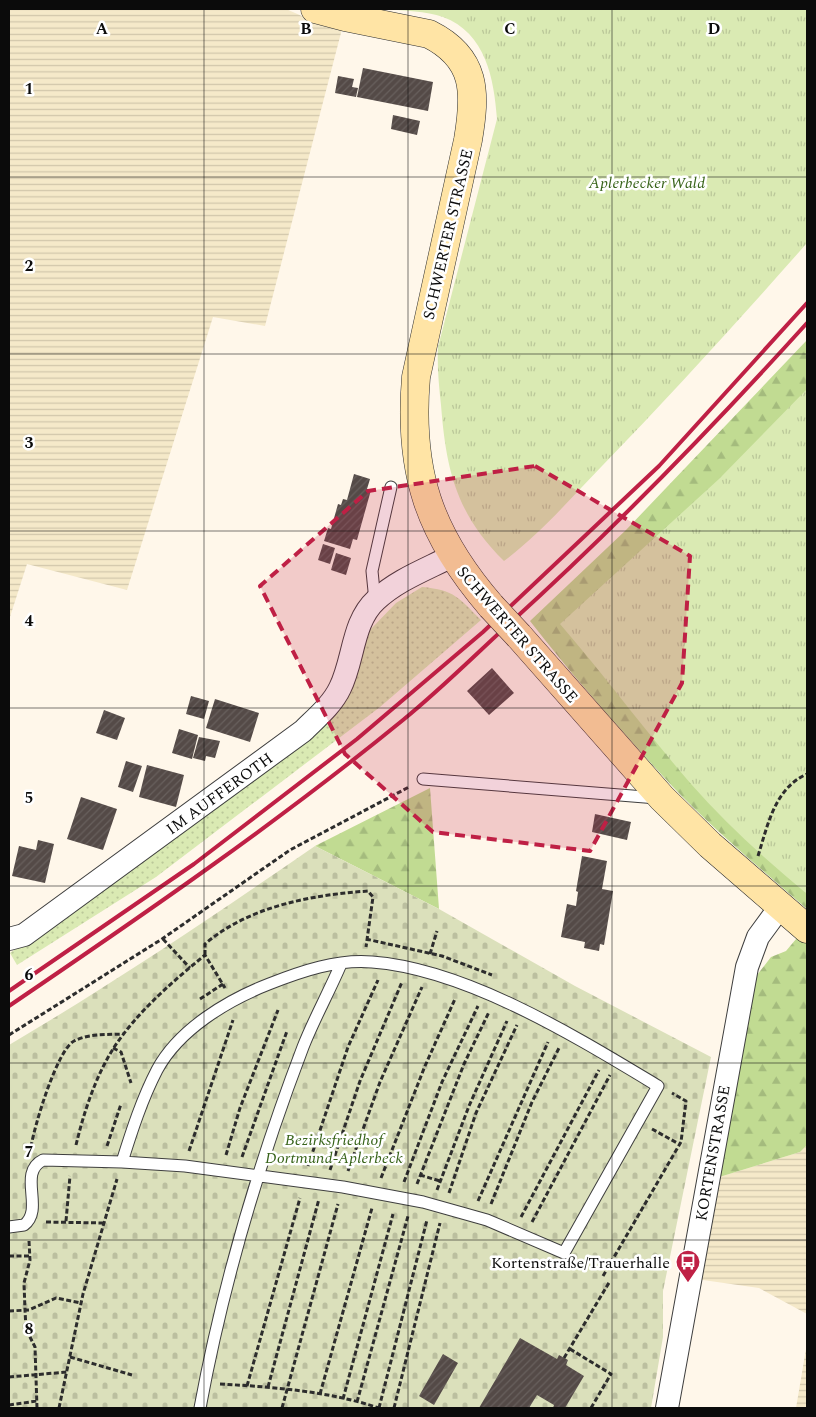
<svg xmlns="http://www.w3.org/2000/svg" width="816" height="1417" viewBox="0 0 816 1417" font-family="Spectral,serif">
	<style>
		.farmland { fill: url(#farmland-rules) }
		.grass { fill: url(#grass-dots) }
		.forest { fill: url(#forest-firs) }
		.cemetery { fill: url(#cemetery-stones) }
		.park { fill: url(#park-tufts) }
		.building { fill: url(#building-hatch) }
		.lines { fill: none; stroke-linecap: round; stroke-linejoin: round }
		.lane-casing { stroke: #3e3e3e; stroke-width: 13 }
		.street-casing { stroke: #3e3e3e; stroke-width: 24 }
		.secondary-casing { stroke: #2d2d2d; stroke-width: 29 }
		.path { stroke: #2d2d2d; stroke-width: 3; stroke-dasharray: 5 2.5; stroke-linecap: butt }
		.lane { stroke: #fff; stroke-width: 11 }
		.street { stroke: #fff; stroke-width: 22 }
		.secondary { stroke: #ffe4a5; stroke-width: 28 }
		.rail { stroke: #bf2045; stroke-width: 4 }
		.secondary-bridge-casing { stroke: #2d2d2d; stroke-width: 29; stroke-linecap: butt }
		.secondary-bridge { stroke: #ffe4a5; stroke-width: 28 }
		.marked { fill: #bf2045; fill-opacity: 0.2; stroke: #bf2045; stroke-width: 4; stroke-dasharray: 10 6; stroke-linejoin: round }
		.grid { fill: none; stroke: #0b0b0b; stroke-width: 1; stroke-opacity: 0.55 }
		.labels { text-anchor: middle; stroke-width: 5; stroke-linejoin: round; paint-order: stroke }
		.park-label { font-size: 16px; font-style: italic; fill: #38641a; stroke: #fff }
		.street-label { font-size: 16px; fill: #0b0b0b; stroke: #fff }
		.poi-label { font-size: 16px; fill: #0b0b0b; stroke: #fff; text-anchor: end }
		.grid-label { font-size: 16px; text-anchor: middle; font-weight: bold; fill: #0b0b0b; stroke: #fff; stroke-width: 5; stroke-linejoin: round; paint-order: stroke }
	</style>
	<defs>
		<pattern id="farmland-rules" width="6" height="5" patternUnits="userSpaceOnUse" patternTransform="scale(1.25)"><rect width="6" height="5" fill="#f5e9c9"/><path d="M0 2.5h6" fill="none" stroke="#d1c6ab"/></pattern>
		<pattern id="grass-dots" width="8" height="8" patternUnits="userSpaceOnUse" patternTransform="scale(1.25)"><rect width="8" height="8" fill="#daeab3"/><path d="M2 2h.1M6 6h.1" fill="none" stroke="#bac799" stroke-width="1.8" stroke-linecap="round"/></pattern>
		<pattern id="forest-firs" width="22" height="20" patternUnits="userSpaceOnUse" patternTransform="scale(1.25)"><rect width="22" height="20" fill="#c1db92"/><path d="M5 1l3.5 6h-7zM16 11l3.5 6h-7z" fill="#a4bb7d"/></pattern>
		<pattern id="cemetery-stones" width="16" height="16" patternUnits="userSpaceOnUse" patternTransform="scale(1.25)"><rect width="16" height="16" fill="#dbe0bb"/><path d="M2 7V4a2 2 0 0 1 4 0v3zM10 15v-3a2 2 0 0 1 4 0v3z" fill="#bbbf9f"/></pattern>
		<pattern id="park-tufts" width="24" height="20" patternUnits="userSpaceOnUse" patternTransform="scale(1.25)"><rect width="24" height="20" fill="#daeab3"/><path d="M3 7l-1-3M5 7V3M7 7l1-3M15 17l-1-3M17 17v-4M19 17l1-3" fill="none" stroke="#bac799"/></pattern>
		<pattern id="building-hatch" width="6" height="6" patternUnits="userSpaceOnUse" patternTransform="scale(1.25)"><rect width="6" height="6" fill="#544a47"/><path d="M-1 1l2-2M0 6l6-6M5 7l2-2" fill="none" stroke="#68605d"/></pattern>
	</defs>
	<rect width="100%" height="100%" fill="#fff7ea"/>
	<path class="farmland" d="M9 9H286L320 24 342 29 265 326 213 317 127 590 27 564 9 620Z
		M807 1145V1314L759 1288 696 1279 713 1179 800 1152Z
		M807 1343V1408H796Z"/>
	<path class="grass" d="M422 587C455 590 459 598 481 620L380 707 156 877 17 965 10 953 330 717 352 686 370 630 396 603Z"/>
	<path class="forest" d="M807 340V909C761 869 714 830 672 786 623 733 574 678 530 621L626 530Z
		M430 788 439 909 315 846Z
		M807 926V1145L800 1152 713 1179 754 979 771 957 786 951Z"/>
	<path class="cemetery" d="M315 846 439 909 575 986 711 1057 663 1291V1337L651 1408H9V1045C114 983 215 915 315 846Z"/>
	<path class="park" d="M386 9H807V243C740 319 672 394 602 466 570 499 540 534 504 561 456 514 446 469 441 405 439 386 437 367 438 347L497 119C494 79 486 33 443 17 426 11 404 11 386 9Z
		M807 389V894C766 860 726 824 691 784 646 732 605 676 560 624L719 479Z"/>
	<path class="building" d="M363 68 433 82 428 111 357 97Z
		M338 76 354 79 352 87 358 88 356 97 335 93Z
		M393 115 420 121 417 135 391 129Z
		M354 474 370 479 367 489 371 490 357 540 353 539 350 549 324 541 328 528 331 529 338 504 341 505 343 499 347 500Z
		M323 544 335 548 330 564 318 560Z
		M336 553 351 558 346 575 331 570Z
		M492 668 514 693 489 715 467 691Z
		M191 696 209 701 204 719 186 714Z
		M215 699 259 713 250 742 206 728Z
		M104 710 125 718 117 740 96 733Z
		M179 729 198 735 192 759 172 753Z
		M199 737 220 741 215 758 206 756 205 761 193 758Z
		M126 761 142 766 133 792 118 787Z
		M147 765 184 775 176 807 139 797Z
		M81 797 117 809 103 850 67 839Z
		M595 814 631 822 627 840 592 832Z
		M38 840 54 844 45 883 12 876 19 846 36 850Z
		M582 856 607 861 602 889 613 891 604 945 600 944 599 951 584 948 585 942 561 937 567 904 576 906 578 892 576 891Z
		M520 1338 557 1359 559 1355 568 1360 566 1365 584 1376 565 1408H553L554 1405 537 1395 529 1408H479Z
		M443 1354 458 1363 434 1405 419 1396Z"/>
	<g class="lines">
		<defs>
			<path id="lane" d="M375 601 372 571 391 487
				M423 779 657 798
				M9 1227 24 1225C45 1209 17 1173 43 1160L122 1162 185 1166 343 1187 423 1202 487 1220 564 1253 658 1086C578 1038 467 969 372 962 337 959 302 971 269 984 228 1000 179 1029 157 1070 142 1099 132 1130 122 1162
				M200 1408C223 1284 258 1165 303 1047 314 1019 329 992 341 964"/>
			<path id="street" d="M9 939 24 935 303 731C316 718 332 705 340 688 354 660 352 622 376 600 397 580 427 569 452 556
				M667 1408 747 967 758 937 780 907"/>
			<path id="secondary" d="M315 9 345 17 429 34C477 58 476 93 468 140L416 377C408 472 429 534 491 606
				M519 636 662 798 710 845 807 929"/>
		</defs>
		<use href="#lane" class="lane-casing"/>
		<use href="#street" class="street-casing"/>
		<use href="#secondary" class="secondary-casing"/>
		<path class="path" d="M758 856C768 824 775 788 807 774
			M163 939 190 968
			M366 939 442 956 492 975
			M430 954 437 931
			M205 955V944C249 906 312 895 368 891L373 897 366 947
			M200 999 223 984
			M9 1035 162 939 290 850 409 787
			M113 1048 121 1052 131 1083
			M652 1129 679 1144
			M76 1145C84 1112 95 1078 113 1049 136 1013 172 982 205 955L225 988
			M107 1146 121 1104
			M31 1147C34 1127 57 1050 74 1041 90 1033 107 1035 124 1034
			M189 1151 233 1020
			M226 1155 240 1108 278 1010
			M242 1157 287 1031
			M308 1166 348 1047 378 980
			M330 1170 360 1081 402 982
			M348 1171 380 1082 422 987
			M420 1175 440 1181
			M381 1178 425 1066 455 999
			M404 1182 442 1082 478 1006
			M417 1184 464 1064 489 1012
			M437 1190 469 1106 507 1021
			M449 1193 476 1113 517 1025
			M478 1201 548 1042
			M491 1204 532 1102 559 1048
			M521 1217 599 1070
			M66 1221 70 1176
			M46 1222 104 1223
			M532 1222 610 1075
			M29 1241 30 1260 24 1283 25 1310 26 1329 35 1347 37 1408
			M9 1256H30
			M603 1276 681 1142 686 1101 672 1093
			M9 1311 29 1310 56 1298 81 1303
			M570 1349 611 1374 591 1408
			M70 1357 132 1375
			M564 1358 610 1281
			M9 1377 67 1372
			M220 1384C273 1387 328 1391 379 1408
			M247 1386 300 1198
			M268 1387 319 1199
			M320 1394 372 1208
			M343 1399 393 1214
			M357 1402 408 1216
			M9 1405 37 1401
			M59 1408 83 1294 117 1179
			M282 1408 338 1204
			M379 1408 427 1220
			M394 1408 440 1223"/>
		<use href="#lane" class="lane"/>
		<use href="#street" class="street"/>
		<use href="#secondary" class="secondary"/>
		<path class="rail" d="M9 991 194 864 357 739 483 632 659 466 807 303
			M9 1006C143 915 277 823 403 720 440 690 474 656 509 624 614 529 712 428 807 323"/>
		<defs>
			<path id="secondary-bridge" d="M491 606 519 636"/>
		</defs>
		<use href="#secondary-bridge" class="secondary-bridge-casing"/>
		<use href="#secondary-bridge" class="secondary-bridge"/>
	</g>
	<path class="marked" d="M535 466 690 556 682 683 590 851 433 832 345 754 260 586 368 491Z"/>
	<path class="grid" d="M204 9V1408M408 9V1408M612 9V1408M9 177H807M9 354H807M9 531H807M9 708H807M9 886H807M9 1063H807M9 1240H807"/>
	<defs>
		<symbol id="bus-pin" viewBox="-11 -11 22 30"><path d="M0 17L-7.5 6A9.5 9.5 0 1 1 7.5 6Z" fill="#bf2045" stroke="#fff"/><path d="M-5-6H5V4H4V6H2V4H-2V6H-4V4H-5ZM-3.5-4V0h7V-4ZM-3.5 1.2v1.5H-2V1.2ZM2 1.2v1.5H3.5V1.2Z" fill="#fff"/></symbol>
	</defs>
	<g fill-rule="evenodd">
		<use href="#bus-pin" x="674" y="1248" width="28" height="38"/>
	</g>
	<g class="labels">
		<g class="park-label">
			<text x="647" y="188">Aplerbecker Wald</text>
			<text x="334" y="1145">Bezirksfriedhof<tspan x="334" dy="18">Dortmund-Aplerbeck</tspan></text>
		</g>
		<g class="street-label">
			<text transform="translate(447 234) rotate(-77)" y="6">SCHWERTER STRASSE</text>
			<text transform="translate(518 634) rotate(49)" y="6">SCHWERTER STRASSE</text>
			<text transform="translate(219 793) rotate(-36)" y="6">IM AUFFEROTH</text>
			<text transform="translate(712 1153) rotate(-80)" y="6">KORTENSTRASSE</text>
		</g>
		<g class="poi-label">
			<text x="670" y="1268">Kortenstraße/Trauerhalle</text>
		</g>
	</g>
	<g class="grid-label">
		<text x="102" y="34">A</text>
		<text x="306" y="34">B</text>
		<text x="510" y="34">C</text>
		<text x="714" y="34">D</text>
		<text x="29" y="94">1</text>
		<text x="29" y="271">2</text>
		<text x="29" y="448">3</text>
		<text x="29" y="626">4</text>
		<text x="29" y="803">5</text>
		<text x="29" y="980">6</text>
		<text x="29" y="1157">7</text>
		<text x="29" y="1334">8</text>
	</g>
	<rect width="816" height="1417" fill="none" stroke="#0b0b0b" stroke-width="20"/>
</svg>
